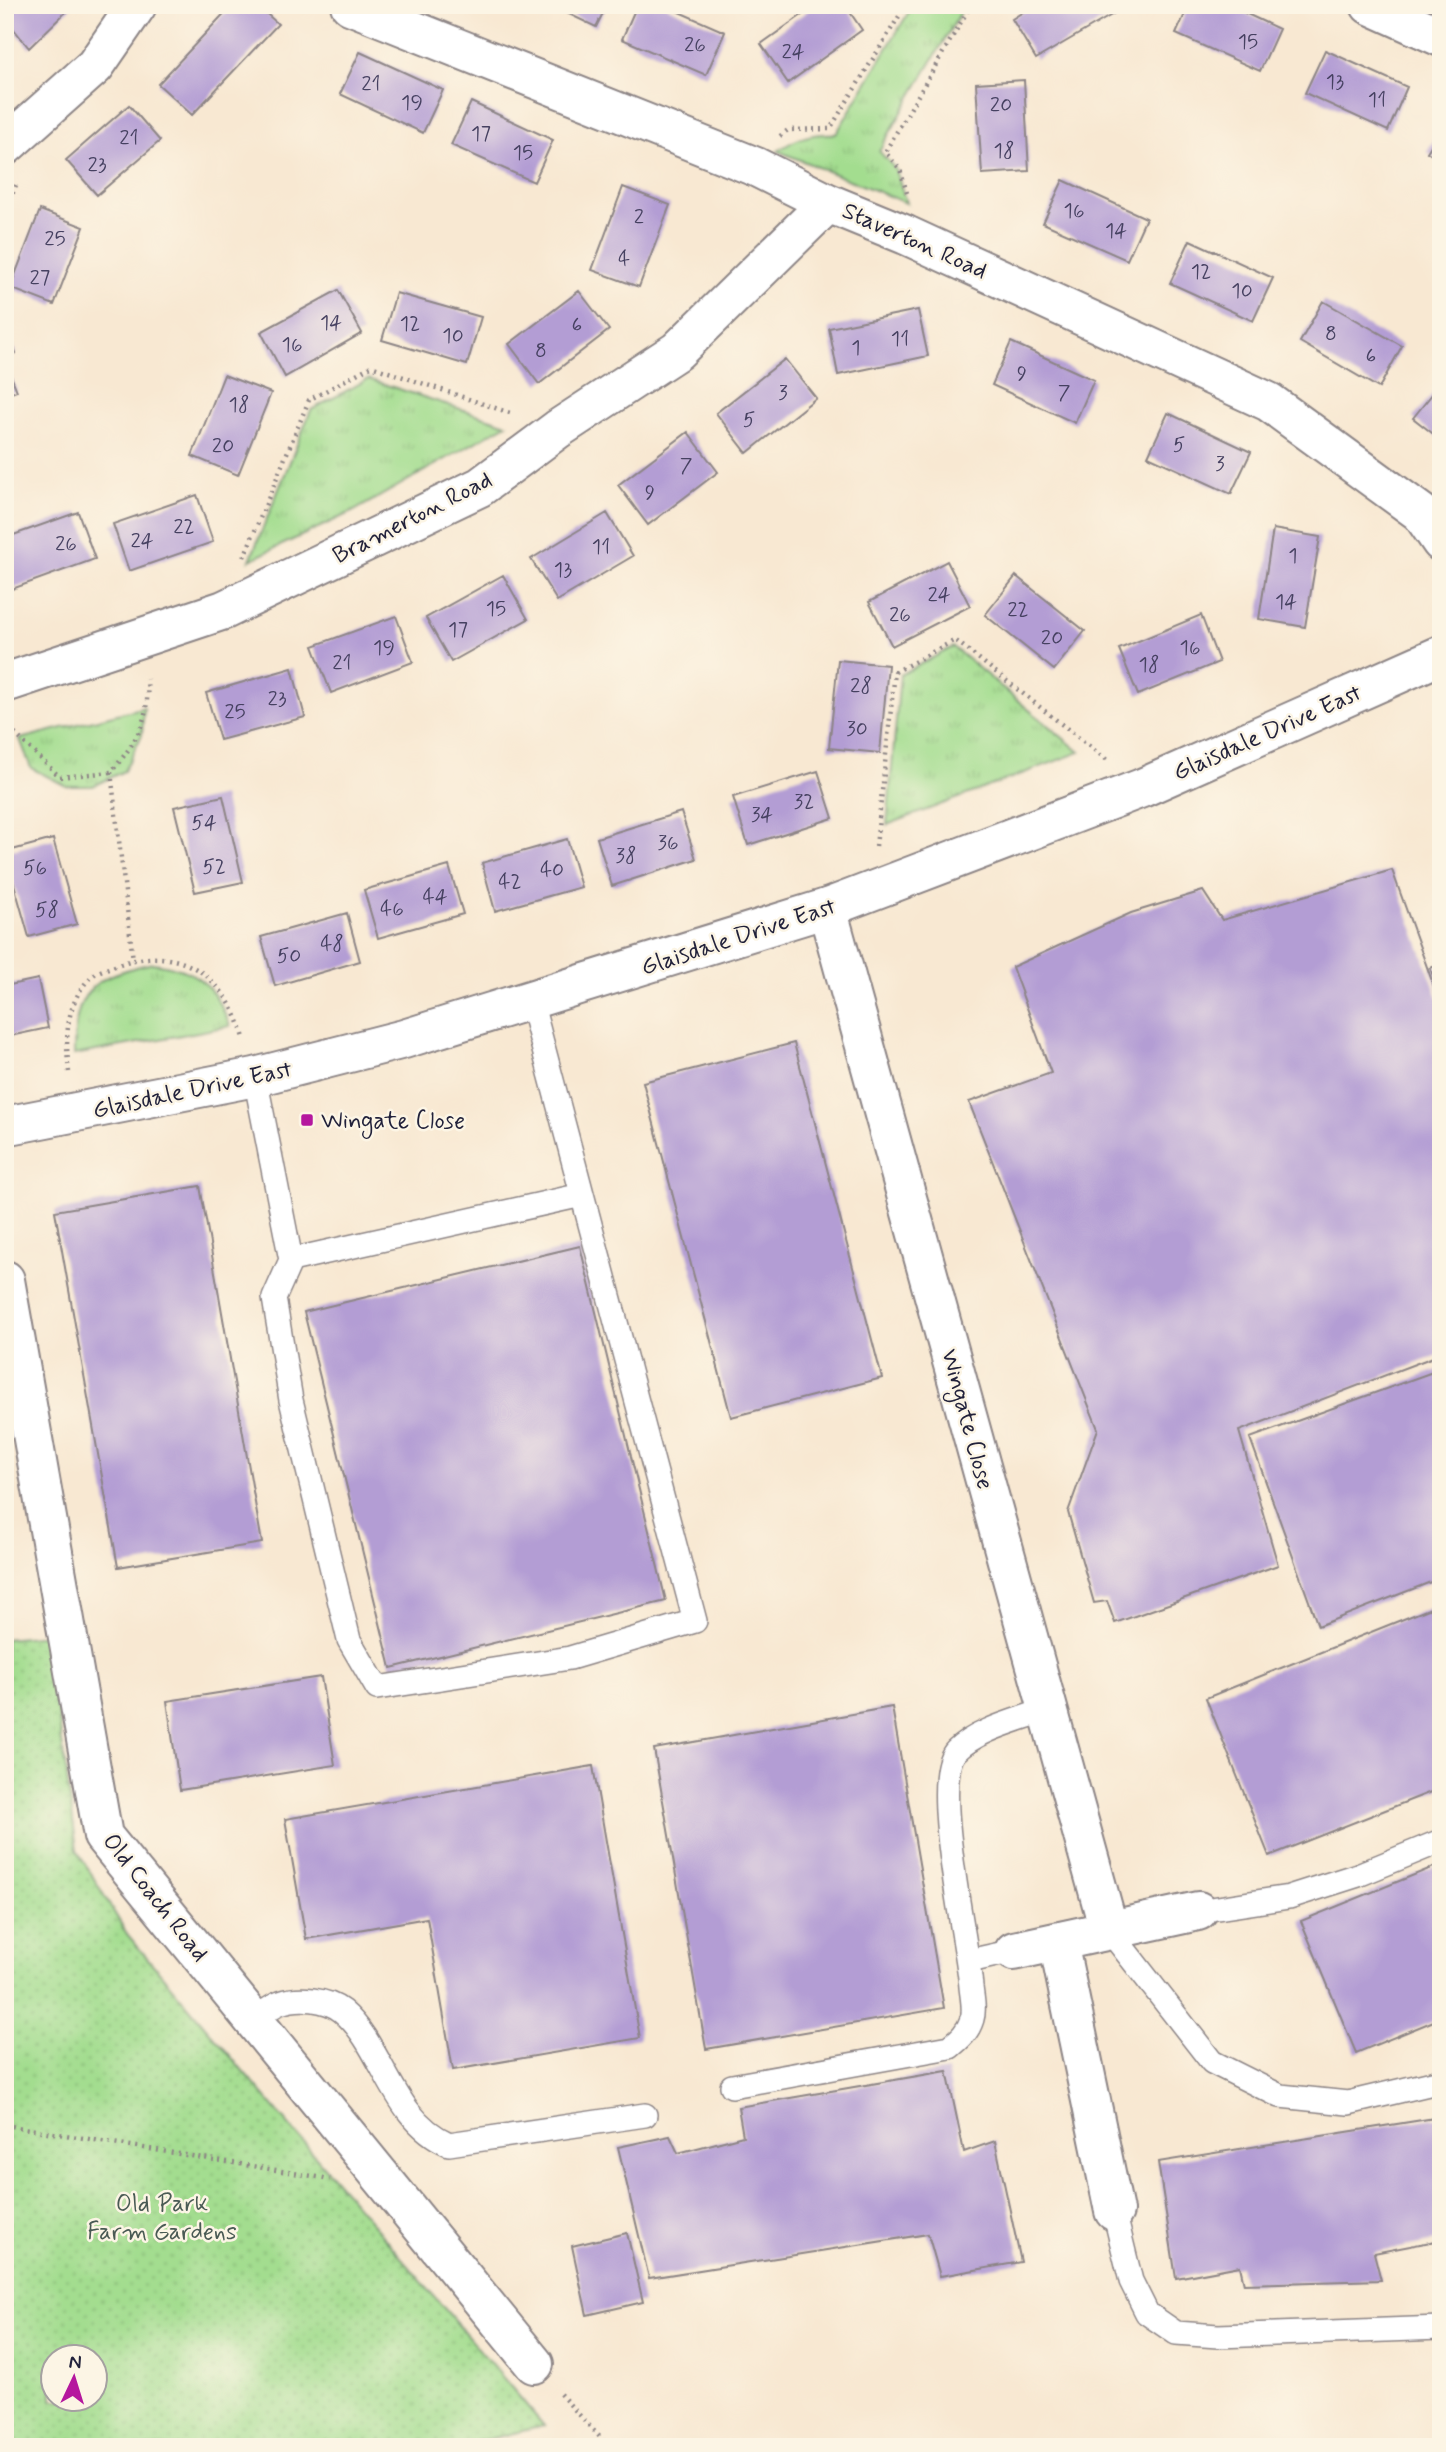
<svg xmlns="http://www.w3.org/2000/svg" width="1446" height="2452" viewBox="0 0 1446 2452" font-family="Mynerve,sans-serif">
	<style>
		.grass { fill: url(#grass-tufts); stroke: #628065; stroke-width: 2 }
		.garden { fill: url(#garden-dots); stroke: #628065; stroke-width: 2; fill-rule: evenodd }
		.building { fill: #b39dd4 }
		.lines { fill: none; stroke-linecap: round; stroke-linejoin: round }
		.service-casing { stroke: #8d8586; stroke-width: 26 }
		.minor-casing { stroke: #8d8586; stroke-width: 42 }
		.tertiary-casing { stroke: #8d8586; stroke-width: 42 }
		.path { stroke: #8d8586; stroke-width: 4.5; stroke-dasharray: 2 5; stroke-linecap: butt }
		.service { stroke: #fff; stroke-width: 23 }
		.minor { stroke: #fff; stroke-width: 38 }
		.tertiary { stroke: #fff; stroke-width: 38 }
		.rail { stroke: #22223b; stroke-width: 5 }
		.poi-dot { fill: #b5179e; stroke: #fcf5e5; stroke-width: 2.5 }
		.labels { text-anchor: middle; stroke-width: 5; stroke-linejoin: round; paint-order: stroke }
		.number-label { font-size: 21px; fill: #464161 }
		.street-label { font-size: 24px; fill: #22223b; stroke: #fcf5e5 }
		.poi-label { font-size: 24px; fill: #22223b; stroke: #fcf5e5; text-anchor: start }
		.park-label { font-size: 24px; fill: #495a54; stroke: #fcf5e5 }
	</style>
	<defs>
		<pattern id="grass-tufts" width="24" height="20" patternUnits="userSpaceOnUse" patternTransform="scale(1.75)"><rect width="24" height="20" fill="#a3dd8f"/><path d="M3 7l-1-3M5 7V3M7 7l1-3M15 17l-1-3M17 17v-4M19 17l1-3" fill="none" stroke="#8cbd7c"/></pattern>
		<pattern id="garden-dots" width="8" height="8" patternUnits="userSpaceOnUse" patternTransform="scale(1.75)"><rect width="8" height="8" fill="#a3dd8f"/><path d="M2 2h.1M6 6h.1" fill="none" stroke="#8cbd7c" stroke-width="1.8" stroke-linecap="round"/></pattern>
	</defs>
	<rect width="100%" height="100%" fill="#fcf5e5"/>
	<filter id="ink" filterUnits="userSpaceOnUse"><feTurbulence type="fractalNoise" baseFrequency=".0143" numOctaves="2"/><feDisplacementMap in="SourceGraphic" scale="14" xChannelSelector="R" yChannelSelector="G"/><feConvolveMatrix kernelMatrix="1 2 1 2 8 2 1 2 1" color-interpolation-filters="sRGB"/></filter>
	<filter id="wash" filterUnits="userSpaceOnUse"><feTurbulence type="fractalNoise" baseFrequency=".00686" numOctaves="4" result="noise"/><feDisplacementMap in="SourceGraphic" scale="28" xChannelSelector="R" yChannelSelector="G"/><feGaussianBlur stdDeviation="1.57" result="paint"/><feColorMatrix in="noise" values="0 0 0 0 0 0 0 0 0 0 0 0 0 0 0 0 0 1.4 0 .05"/><feComposite in="paint" operator="in"/></filter>
	<g filter="url(#wash)">
		<rect width="100%" height="100%" fill="#f8e8d2"/>
		<path class="grass" d="M913 5H965L879 151 896 170 906 203 778 151C797 137 812 133 836 134Z
			M368 379 507 424 354 511 250 560 311 410Z
			M953 647 1080 752 887 825 900 675Z
			M144 707 142 735 124 771 93 786H66L31 768 20 739Z
			M153 963C198 969 214 985 230 1026L74 1055C74 989 91 977 153 963Z"/>
		<path class="garden" d="M47 1635 77 1850 127 1934 544 2426 454 2447H5V1639ZM52 2358H94V2400H52Z"/>
		<g id="blocks">
			<path class="building" d="M15 5H73L29 48 5 18V14Z
				M232 5H257L278 24 192 115 158 84Z
				M550 5H607L596 27Z
				M637 5H663L725 32 706 75 622 39Z
				M816 5H845L862 30 788 83 761 44Z
				M1034 5H1110L1115 13 1036 59 1012 19Z
				M1189 5H1228L1279 29 1260 71 1176 34Z
				M1325 50 1407 87 1388 131 1305 93Z
				M360 52 443 90 423 133 340 94Z
				M1024 80 1029 171 982 174 976 83Z
				M471 102 553 140 534 182 451 145Z
				M129 105 160 141 97 195 66 160Z
				M1441 130V161L1427 152Z
				M1063 180 1146 218 1127 260 1043 223Z
				M623 187 670 205 639 287 592 270Z
				M40 210 84 227 54 305 10 288Z
				M1190 240 1273 278 1253 321 1170 283Z
				M338 290 362 333 285 377 261 332Z
				M579 291 609 330 539 384 509 344Z
				M396 293 481 317 467 365 382 340Z
				M1323 301 1402 346 1379 388 1300 342Z
				M918 310 928 356 838 375 829 328Z
				M5 325 16 353 5 357Z
				M1011 342 1094 380 1075 423 992 385Z
				M785 359 816 398 747 453 716 413Z
				M5 361 17 391 5 395Z
				M224 375 271 393 238 475 192 456Z
				M1441 383V440L1413 418Z
				M1168 413 1251 452 1231 494 1148 456Z
				M688 432 718 472 648 525 618 485Z
				M197 495 213 542 129 571 113 524Z
				M78 512 95 559 12 589 5 571V538Z
				M607 513 633 556 557 601 531 559Z
				M1273 529 1320 537 1305 627 1259 619Z
				M947 561 970 606 892 646 869 602Z
				M503 575 528 619 451 662 426 618Z
				M1016 576 1085 631 1054 670 985 615Z
				M1201 615 1219 662 1138 695 1119 649Z
				M396 616 413 662 331 693 313 646Z
				M838 660 888 665 880 753 829 748Z
				M292 668 305 717 220 740 206 693Z
				M818 771 833 818 748 845 733 797Z
				M223 796 243 882 195 892 174 807Z
				M681 812 696 859 612 886 597 838Z
				M53 839 77 924 29 937 5 852Z
				M567 839 581 887 495 911 482 863Z
				M449 866 463 914 378 938 364 890Z
				M1392 870 1441 1006V1354L1239 1431 1278 1565 1115 1623 1107 1601 1094 1603 1068 1512 1098 1429 969 1102 1051 1073 1012 967 1131 913 1203 891 1222 920Z
				M347 913 360 961 275 986 261 937Z
				M1441 964V995L1430 968Z
				M38 979 48 1028 5 1037V986Z
				M794 1043 882 1378 731 1417 643 1082Z
				M200 1186 262 1543 118 1567 55 1211Z
				M580 1246 666 1601 391 1668 304 1312Z
				M1441 1369V1578L1318 1626 1250 1438Z
				M1441 1604V1788L1269 1856 1206 1698Z
				M321 1677 335 1765 180 1790 167 1701Z
				M892 1707 944 2008 706 2049 654 1749Z
				M593 1766 640 2038 453 2070 427 1918 306 1939 285 1819Z
				M1441 1864V2018L1356 2053 1301 1921Z
				M947 2071 964 2152 995 2141 1021 2262 940 2276 928 2234 649 2278 618 2147 670 2136 678 2153 743 2136 738 2107Z
				M1441 2117V2240L1374 2253 1381 2280 1244 2284 1240 2266 1176 2278 1158 2162Z
				M627 2233 643 2302 587 2315 572 2246Z"/>
		</g>
	</g>
	<g filter="url(#ink)">
		<use href="#blocks" fill-opacity="0" stroke="#8d8586" stroke-width="2"/>
		<g class="lines">
			<defs>
				<path id="service" d="M255 1077 291 1260 582 1195
					M291 1260 274 1298 291 1400 349 1640 377 1688 570 1658 695 1621 531 1001
					M1198 1911 1289 1897 1358 1875 1441 1841
					M1109 1930 1212 2062 1280 2096 1348 2103 1441 2081
					M969 1961 1014 1951
					M253 2020C261 2015 271 2006 280 2003 299 1996 327 1999 342 2011 384 2046 391 2119 449 2144L645 2115
					M732 2086 950 2047C960 2039 968 2032 972 2019 975 2010 972 1997 971 1987 968 1944 929 1778 956 1751 978 1729 1020 1720 1048 1709
					M1114 2211 1131 2281 1147 2313 1176 2333 1218 2336 1441 2328"/>
				<path id="minor" d="M350 5 756 167 828 203 906 235 1269 402 1421 513 1441 542
					M1370 5 1441 37
					M5 146 95 66 137 5
					M5 683 224 610 480 487 558 429 677 351 828 203
					M827 908 1109 1930
					M5 1280 103 1836 534 2364
					M1058 1942 1114 2211
					M1014 1951 1198 1911"/>
				<path id="tertiary" d="M5 1126 255 1077 404 1039 827 908 1142 788 1441 655"/>
			</defs>
			<use href="#service" class="service-casing"/>
			<use href="#minor" class="minor-casing"/>
			<use href="#tertiary" class="tertiary-casing"/>
			<path class="path" d="M780 136 788 130 830 129 906 5
				M907 193 900 169 885 152 971 5
				M5 213 16 185
				M244 557 309 400 371 366 513 414
				M11 720 14 733 60 777 111 772C137 741 150 720 147 679
				M111 772 133 960
				M876 846 895 672 955 640 1107 760
				M69 1072C65 1039 65 1003 91 977 98 970 111 968 120 964 182 943 227 978 244 1038
				M5 2125 330 2179
				M560 2394 609 2447"/>
			<use href="#service" class="service"/>
			<use href="#minor" class="minor"/>
			<use href="#tertiary" class="tertiary"/>
			<path class="rail" d="M1368 2447 1441 2444"/>
		</g>
	</g>
	<rect class="poi-dot" x="300" y="1113" width="14" height="14" rx="3.5"/>
	<g class="labels">
		<g class="number-label">
			<text x="1248" y="48">15</text>
			<text x="695" y="51">26</text>
			<text x="793" y="58">24</text>
			<text x="1335" y="88">13</text>
			<text x="371" y="90">21</text>
			<text x="1377" y="106">11</text>
			<text x="412" y="109">19</text>
			<text x="1001" y="111">20</text>
			<text x="481" y="140">17</text>
			<text x="129" y="144">21</text>
			<text x="1004" y="157">18</text>
			<text x="523" y="159">15</text>
			<text x="97" y="171">23</text>
			<text x="1074" y="217">16</text>
			<text x="639" y="223">2</text>
			<text x="1116" y="237">14</text>
			<text x="55" y="245">25</text>
			<text x="624" y="265">4</text>
			<text x="1201" y="278">12</text>
			<text x="40" y="284">27</text>
			<text x="1242" y="297">10</text>
			<text x="331" y="329">14</text>
			<text x="410" y="330">12</text>
			<text x="577" y="331">6</text>
			<text x="1331" y="340">8</text>
			<text x="453" y="342">10</text>
			<text x="900" y="345">11</text>
			<text x="292" y="351">16</text>
			<text x="856" y="354">1</text>
			<text x="541" y="357">8</text>
			<text x="1371" y="362">6</text>
			<text x="1022" y="380">9</text>
			<text x="783" y="399">3</text>
			<text x="1064" y="399">7</text>
			<text x="239" y="411">18</text>
			<text x="749" y="426">5</text>
			<text x="1179" y="451">5</text>
			<text x="223" y="452">20</text>
			<text x="1220" y="470">3</text>
			<text x="686" y="472">7</text>
			<text x="650" y="499">9</text>
			<text x="184" y="533">22</text>
			<text x="142" y="547">24</text>
			<text x="66" y="550">26</text>
			<text x="601" y="553">11</text>
			<text x="1293" y="562">1</text>
			<text x="563" y="576">13</text>
			<text x="939" y="601">24</text>
			<text x="1286" y="608">14</text>
			<text x="496" y="615">15</text>
			<text x="1018" y="616">22</text>
			<text x="900" y="621">26</text>
			<text x="458" y="636">17</text>
			<text x="1052" y="644">20</text>
			<text x="384" y="654">19</text>
			<text x="1190" y="654">16</text>
			<text x="342" y="669">21</text>
			<text x="1149" y="671">18</text>
			<text x="861" y="692">28</text>
			<text x="277" y="705">23</text>
			<text x="235" y="718">25</text>
			<text x="857" y="735">30</text>
			<text x="804" y="808">32</text>
			<text x="762" y="821">34</text>
			<text x="204" y="829">54</text>
			<text x="668" y="849">36</text>
			<text x="626" y="862">38</text>
			<text x="214" y="873">52</text>
			<text x="35" y="874">56</text>
			<text x="552" y="876">40</text>
			<text x="510" y="888">42</text>
			<text x="435" y="903">44</text>
			<text x="392" y="915">46</text>
			<text x="47" y="916">58</text>
			<text x="332" y="950">48</text>
			<text x="289" y="962">50</text>
		</g>
		<g class="street-label">
			<text transform="translate(915 240) rotate(24)" y="8">Staverton Road</text>
			<text transform="translate(412 517) rotate(-27)" y="8">Bramerton Road</text>
			<text transform="translate(1267 732) rotate(-24)" y="8">Glaisdale Drive East</text>
			<text transform="translate(738 936) rotate(-18)" y="8">Glaisdale Drive East</text>
			<text transform="translate(192 1089) rotate(-12)" y="8">Glaisdale Drive East</text>
			<text transform="translate(968 1419) rotate(75)" y="8">Wingate Close</text>
			<text transform="translate(156 1897) rotate(52)" y="8">Old Coach Road</text>
		</g>
		<g class="poi-label">
			<text x="321" y="1128">Wingate Close</text>
		</g>
		<g class="park-label">
			<text x="162" y="2211">Old Park<tspan x="162" dy="28">Farm Gardens</tspan></text>
		</g>
	</g>
	<rect width="1446" height="2452" fill="none" stroke="#fcf5e5" stroke-width="28"/>
	<g transform="translate(74 2378) rotate(4)"><circle r="33" fill="#fcf5e5" stroke="#a5a1a1" stroke-width="2"/>
	<path d="M0-5L12 26L0 18L-12 26Z" fill="#b5179e"/>
	<text y="-10" font-size="19" font-weight="bold" text-anchor="middle" fill="#22223b">N</text>
	</g>
</svg>
